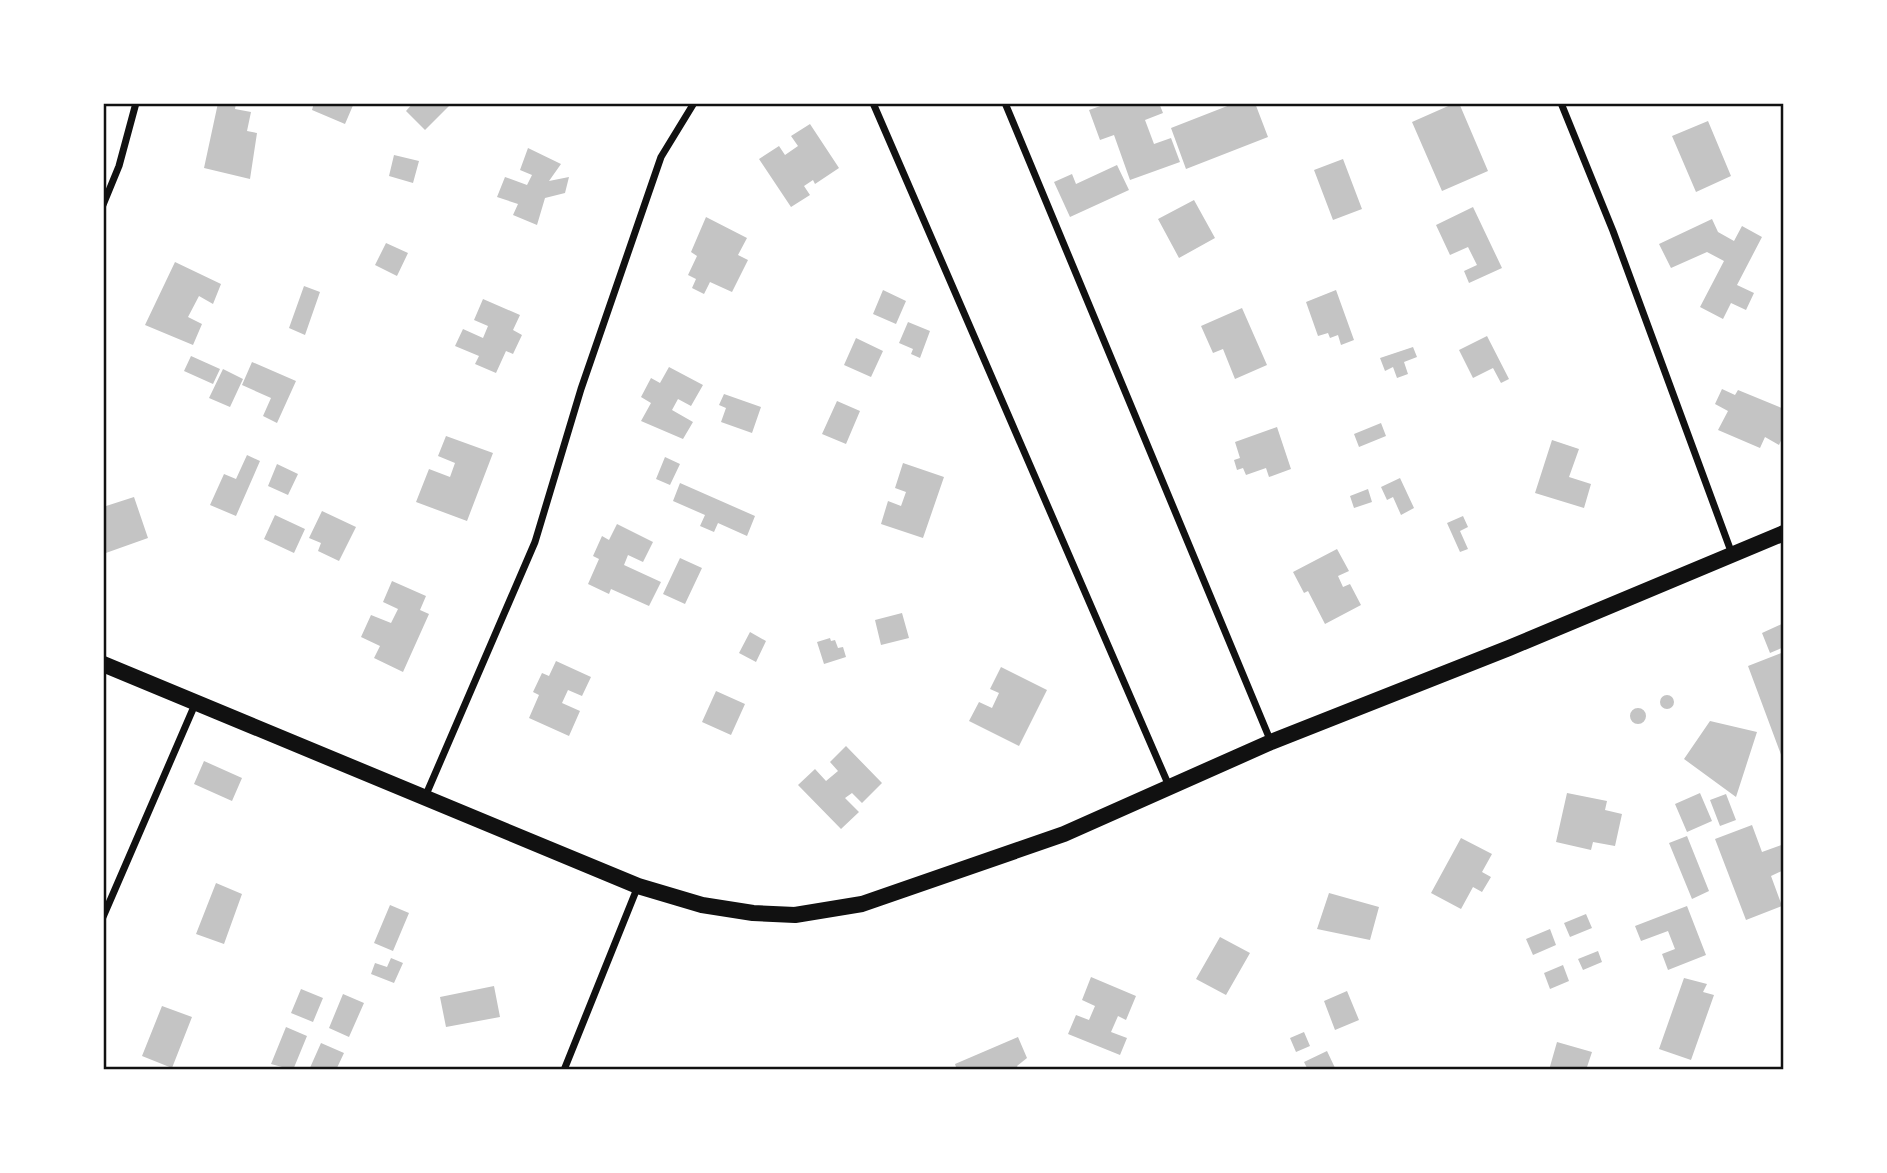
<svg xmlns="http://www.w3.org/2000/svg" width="1887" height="1173" viewBox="0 0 1887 1173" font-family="'Alegreya Sans',sans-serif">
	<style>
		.building { fill: #c4c4c4 }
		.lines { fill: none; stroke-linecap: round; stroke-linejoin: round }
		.minor { stroke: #111; stroke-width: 7 }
		.trunk { stroke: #111; stroke-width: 16 }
		.neatline { fill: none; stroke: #111; stroke-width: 2.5 }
	</style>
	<rect width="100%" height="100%" fill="#fff"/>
	<path class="building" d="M218 103H236L235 109 251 112 247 131 257 133 250 179 204 168Z
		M314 103H354L345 124 312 110Z
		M413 103H452L425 130 406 111Z
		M1109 103H1159L1163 113 1145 120 1154 144 1171 138 1180 162 1130 180 1114 135 1100 140 1089 110Z
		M1235 103H1255L1268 137 1186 169 1171 128Z
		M1455 103H1459L1488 171 1442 191 1412 122Z
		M1708 121 1731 176 1696 192 1672 136Z
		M810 124 839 168 815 184 813 180 804 186 810 195 791 207 759 159 779 146 785 155 798 146 791 136Z
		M528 148 561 164 549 181 569 177 565 193 545 198 537 225 513 215 518 204 497 197 505 177 527 185 532 175 520 170Z
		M394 155 419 161 413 183 389 176Z
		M1343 159 1362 209 1333 220 1314 170Z
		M1117 165 1129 190 1070 217 1054 182 1072 174 1076 184Z
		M1194 200 1215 238 1179 258 1158 219Z
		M1473 207 1502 268 1469 283 1464 271 1477 265 1468 247 1450 255 1436 225Z
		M706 217 747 238 738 255 748 260 732 292 710 282 704 294 692 288 696 279 688 275 697 256 691 252Z
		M1712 219 1718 232 1734 241 1742 226 1762 237 1737 285 1754 293 1746 310 1731 303 1723 319 1700 307 1724 261 1707 252 1671 268 1659 244Z
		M386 243 408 253 397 276 375 265Z
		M175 262 221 284 213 304 199 296 188 317 202 324 193 345 145 325Z
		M304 286 320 292 305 335 289 328Z
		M883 290 906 301 896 324 873 314Z
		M1336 290 1354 340 1341 345 1338 335 1330 338 1328 333 1318 336 1306 302Z
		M483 299 520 315 513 330 522 335 513 354 506 351 496 373 475 364 479 356 455 346 463 329 483 338 488 326 474 320Z
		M1242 308 1267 365 1235 379 1223 349 1213 353 1201 326Z
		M908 322 930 331 920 358 911 354 913 349 899 343Z
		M1487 336 1509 379 1501 383 1493 368 1473 378 1459 350Z
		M856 338 883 351 871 377 844 365Z
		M1413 347 1417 357 1404 362 1408 374 1397 378 1393 367 1385 371 1380 358Z
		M191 356 220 369 213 384 184 371Z
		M252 362 296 381 277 423 263 416 271 398 242 385Z
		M669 367 703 385 691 406 678 399 672 410 693 422 683 439 641 421 651 403 641 397 651 378 660 383Z
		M223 369 243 379 230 407 209 398Z
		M1722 389 1735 395 1738 390 1784 409V434L1779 445 1765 437 1760 448 1718 430 1728 411 1715 404Z
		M724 394 761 407 752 433 721 422 726 408 719 405Z
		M837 401 860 411 846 444 822 434Z
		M1381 423 1386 436 1359 447 1354 434Z
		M1277 427 1291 469 1269 477 1266 468 1246 475 1243 468 1237 470 1234 460 1240 458 1235 442Z
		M446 436 493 453 467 521 416 502 429 469 450 477 455 463 438 456Z
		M1552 440 1579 449 1569 477 1591 484 1584 508 1535 493Z
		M247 455 260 461 236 516 210 505 224 474 236 479Z
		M665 457 680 464 670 485 656 479Z
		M903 463 944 477 923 538 881 524 888 501 901 506 906 492 895 488Z
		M277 464 298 474 288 495 268 486Z
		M1400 478 1414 508 1401 515 1393 497 1387 500 1381 487Z
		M680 483 755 516 747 536 718 523 714 532 700 526 705 515 673 501Z
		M1368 489 1372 502 1354 508 1350 496Z
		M134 497 148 538 103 554V507Z
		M322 511 356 527 339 561 318 551 321 543 309 538Z
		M275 515 305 529 294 553 264 539Z
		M1463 516 1468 527 1460 531 1468 549 1460 552 1447 523Z
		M617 524 653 542 643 562 628 555 624 565 661 582 649 606 611 589 609 594 588 584 599 559 593 556 602 536 609 540Z
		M1337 549 1349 571 1338 576 1343 587 1350 584 1361 605 1325 624 1308 591 1304 593 1293 572Z
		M680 558 702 568 685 604 663 594Z
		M392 581 426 596 420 610 429 614 403 672 374 658 380 646 361 637 371 615 391 623 398 609 383 602Z
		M902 613 909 638 881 645 875 620Z
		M1784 623V647L1770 653 1762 633Z
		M750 632 766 641 756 662 739 653Z
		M830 638 831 641 835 640 838 648 843 647 846 657 824 664 817 642Z
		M1784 652V760H1783L1748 666Z
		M556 661 591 677 582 696 568 690 562 703 580 711 569 736 529 718 539 695 533 692 542 673 549 676Z
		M1001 667 1047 690 1019 746 969 721 979 702 992 708 999 693 990 689Z
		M716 691 745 704 731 735 702 722Z
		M1660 702a7 7 0 1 1 14 0a7 7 0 1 1-14 0Z
		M1630 716a8 8 0 1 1 16 0a8 8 0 1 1-16 0Z
		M1710 721 1757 732 1736 797 1684 759Z
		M846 746 882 783 862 803 852 793 845 798 859 812 841 829 798 785 815 769 826 781 838 771 830 762Z
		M204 761 242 778 232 801 194 784Z
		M1567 793 1607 801 1605 810 1622 814 1615 846 1593 842 1591 850 1556 842Z
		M1700 793 1712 821 1687 832 1675 804Z
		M1726 794 1736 820 1720 826 1710 800Z
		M1752 825 1762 852 1784 844V870L1771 876 1782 906 1746 920 1715 839Z
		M1687 836 1709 891 1692 899 1669 843Z
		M1461 838 1492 854 1482 872 1491 877 1482 892 1473 887 1461 909 1431 893Z
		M216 883 242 894 224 944 196 934Z
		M1329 893 1379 907 1370 940 1317 929Z
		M390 905 409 913 393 951 374 943Z
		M1687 906 1706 955 1668 970 1662 954 1675 949 1668 931 1641 941 1635 926Z
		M1586 914 1592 928 1570 937 1564 923Z
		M1550 929 1556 945 1533 955 1526 939Z
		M1220 937 1250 953 1226 995 1196 979Z
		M1598 951 1602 962 1583 970 1578 959Z
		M391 958 403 963 394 983 371 974 375 963 387 967Z
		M1563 965 1569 981 1550 989 1544 973Z
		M1091 977 1136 996 1126 1020 1118 1016 1111 1032 1127 1038 1120 1055 1068 1034 1076 1015 1089 1020 1095 1006 1082 1000Z
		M1684 978 1707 984 1703 992 1714 995 1691 1060 1659 1049Z
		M494 986 500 1017 446 1027 440 997Z
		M301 989 323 998 313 1022 291 1013Z
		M1347 991 1359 1020 1335 1030 1324 1001Z
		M343 994 364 1003 349 1037 329 1028Z
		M162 1006 192 1017 172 1068 142 1056Z
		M286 1027 307 1036 293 1070 271 1064Z
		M1304 1032 1310 1046 1296 1052 1290 1038Z
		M1018 1037 1027 1058 1017 1066 1019 1070H957L955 1064Z
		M1557 1042 1592 1052 1586 1070H1549Z
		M321 1043 344 1053 336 1070H309Z
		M1327 1051 1336 1070H1308L1304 1062Z"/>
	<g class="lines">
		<path class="minor" d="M873 103 1169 786
			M1005 103 1271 742
			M1561 103 1613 231 1732 554
			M103 205 119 166 136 103
			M425 797 535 542 581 389 661 157 694 103
			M103 917 196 702
			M564 1070 638 886"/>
		<path class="trunk" d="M103 664 638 886 702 905 753 913 795 915 862 904 1064 834 1271 742 1509 648 1784 533"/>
	</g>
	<rect width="1887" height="1173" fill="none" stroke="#ffffff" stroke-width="210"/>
	<rect x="105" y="105" width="1677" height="963" class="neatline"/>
</svg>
